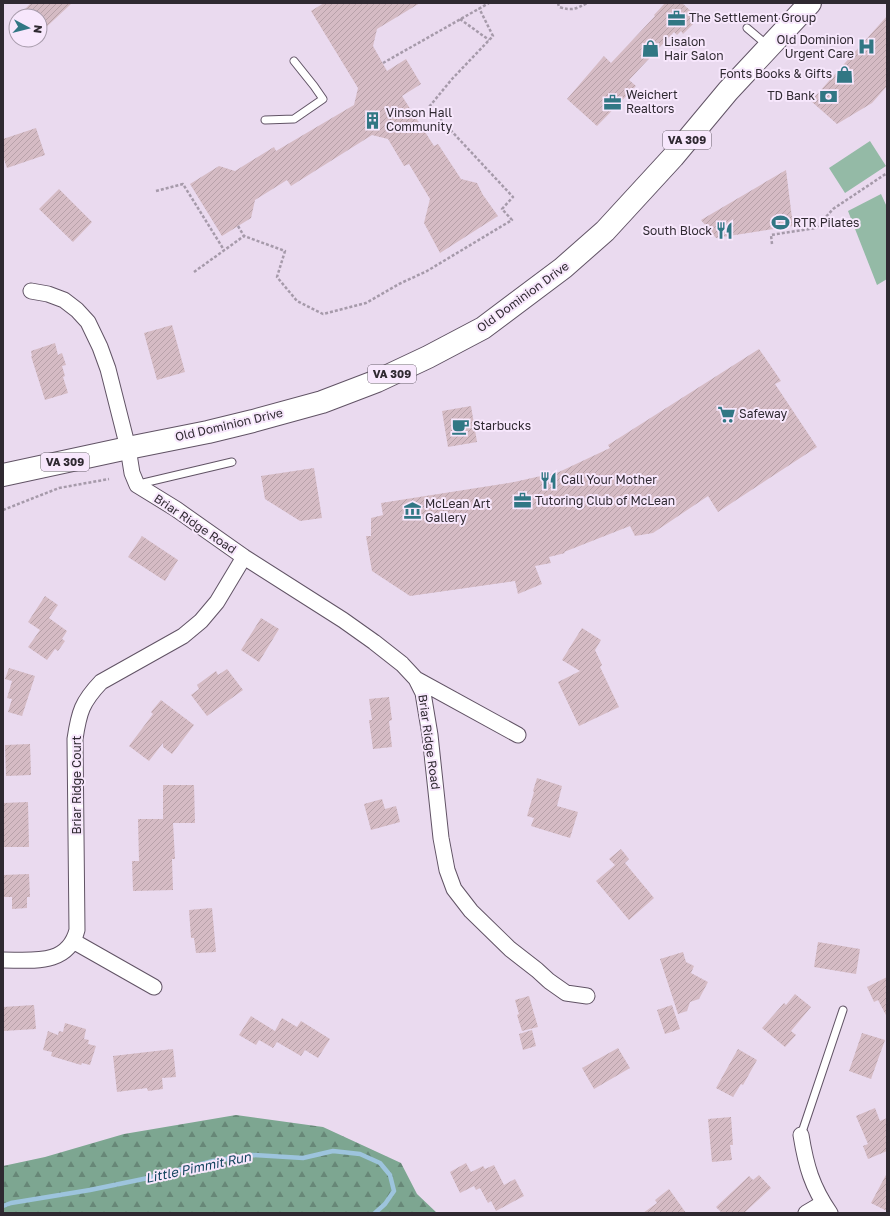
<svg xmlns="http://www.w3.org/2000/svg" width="890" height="1216" viewBox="0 0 890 1216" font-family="'Golos Text',sans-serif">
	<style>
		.grass { fill: #94baa6 }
		.forest { fill: url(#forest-firs) }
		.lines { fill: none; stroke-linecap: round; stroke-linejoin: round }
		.stream { stroke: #9dc4dd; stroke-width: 4.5 }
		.building { fill: url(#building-hatch) }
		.lane-casing { stroke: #615365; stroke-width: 9 }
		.street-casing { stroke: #615365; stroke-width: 17 }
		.primary-casing { stroke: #615365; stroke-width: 24 }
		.path { stroke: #a69aaa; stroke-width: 2.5; stroke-dasharray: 3 2; stroke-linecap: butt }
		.lane { stroke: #fff; stroke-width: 7 }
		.street { stroke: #fff; stroke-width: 15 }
		.primary { stroke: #fff; stroke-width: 22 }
		.labels { text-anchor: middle; stroke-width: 4; stroke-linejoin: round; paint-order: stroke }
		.shield { fill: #f7e7fc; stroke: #6b626e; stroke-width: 1 }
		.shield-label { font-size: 11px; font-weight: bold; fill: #2f2931 }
		.poi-label { font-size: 12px; fill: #2f2931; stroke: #f7e7fc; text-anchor: start }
		.street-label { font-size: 12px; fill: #2f2931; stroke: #f7e7fc }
		.water-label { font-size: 13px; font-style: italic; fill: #164761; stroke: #f7e7fc }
	</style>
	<defs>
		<pattern id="forest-firs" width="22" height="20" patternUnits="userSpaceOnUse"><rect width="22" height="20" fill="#7da691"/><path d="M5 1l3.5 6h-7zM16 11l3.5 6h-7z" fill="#678777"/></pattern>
		<pattern id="building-hatch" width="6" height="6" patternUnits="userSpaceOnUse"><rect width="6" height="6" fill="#d5bbc4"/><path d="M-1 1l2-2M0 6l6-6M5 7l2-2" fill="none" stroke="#b7a1a9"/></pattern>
	</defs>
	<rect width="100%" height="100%" fill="#eadaef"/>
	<path class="grass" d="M870 141 886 166 845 193 829 168Z
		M881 194 887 207V279L877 285 848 211Z"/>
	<path class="forest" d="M236 1115 323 1127 401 1163 417 1194 437 1213H3V1166L45 1157 124 1134Z"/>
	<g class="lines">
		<path class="stream" d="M3 1206 11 1203 90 1190 148 1178 213 1161 252 1155 303 1158 333 1151 360 1154 380 1163 390 1175 394 1191 385 1204 375 1213"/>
	</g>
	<path class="building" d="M31 3H72L40 33V16H18Z
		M324 3H420L377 29 373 46 387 71 406 59 421 84 402 96 434 146 438 144 461 179 477 183 483 195 498 216 440 253 424 223 430 199 409 164 404 166 388 139 372 135 291 186 287 180 255 200 251 218 222 236 190 184 219 166 235 171 274 147 276 151 354 105 358 88 311 11Z
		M665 3H682L696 16 690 21 694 23 683 34 681 31 677 35 674 32 629 80 636 86 597 126 567 99 604 56 611 63 655 16 654 15Z
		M887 16V86L872 103 837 124 811 101Z
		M36 128 45 155 7 168 3 156V139Z
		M786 170 793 226 716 238 701 220Z
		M59 189 92 222 73 242 39 209Z
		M172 325 185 372 157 380 144 333Z
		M55 343 58 355 62 353 66 365 62 366 65 376 63 377 68 393 45 400 31 356H32L31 351Z
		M759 349 781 381 775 384 817 447 718 512 708 496 653 533 635 536 630 526 564 552 565 553 549 557 551 563 535 566 542 584 518 594 515 581 410 596 372 571 366 536H371V518L383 515 381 503 514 482 559 472 610 448 608 445Z
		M471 406 477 442 448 447 442 411Z
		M314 468 322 518 300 521 265 499 261 476Z
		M142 536 178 560 165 581 128 557Z
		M45 596 58 605 49 618 67 631 62 639 65 641 58 651 55 649 47 660 28 647 40 630 28 622Z
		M261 618 279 629 259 662 241 650Z
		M582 628 601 640 595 650 602 665 600 667 619 707 579 726 558 682 580 671 562 660Z
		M9 668 35 676 22 716 8 712 12 699 7 698 12 681 5 679Z
		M227 669 243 690 207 716 191 695 199 689 197 685 216 671 218 675Z
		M389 697 392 720 389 721 392 747 373 749 369 720H372L369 699Z
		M161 700 194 725 172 754 163 747V743L149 761 129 746 153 714 151 712Z
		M30 744 31 775 6 776 5 745Z
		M537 778 562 786 557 806 578 812 570 838 531 826 534 818 527 816 534 792 533 791Z
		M163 785H194L195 823H173L175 859H172L173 890 133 891 132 861H139L138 819H163Z
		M382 799 385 809 396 806 400 822 371 830 364 804Z
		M28 802 29 847H3V803Z
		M621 849 629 859 625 863 654 898 629 920 596 881 615 865 609 859Z
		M29 874 30 897H27V908L12 909V897H3V875Z
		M212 908 216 952 196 953 194 938H191L189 910Z
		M818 942 860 949 856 974 814 967Z
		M683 952 686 962 694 966 691 973 708 982 699 999 690 1002 687 1011 678 1014 660 959Z
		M887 977V1017L878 1000 874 1002 867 987Z
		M795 994 811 1007 791 1031 796 1035 785 1047 762 1028 784 1003 786 1005Z
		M529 996 538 1027 522 1031 517 1015 519 1014 515 1000Z
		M34 1005 36 1029 3 1031V1007Z
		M672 1005 680 1029 665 1034 657 1010Z
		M251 1016 275 1031 282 1018 297 1027 301 1021 330 1039 318 1058 305 1050 301 1056 277 1042 273 1048 259 1040 256 1045 239 1035Z
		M65 1023 86 1029 84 1039 89 1040 88 1044 96 1046 90 1065 82 1063 81 1065 51 1056 52 1052 43 1050 48 1031 58 1035 59 1031 63 1032Z
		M532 1030 536 1046 523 1050 519 1034Z
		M862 1033 885 1040 871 1079 849 1071Z
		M618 1048 630 1068 594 1089 582 1068Z
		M173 1049 176 1077 162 1078 163 1089 148 1091 147 1088 117 1092 113 1056Z
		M738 1049 757 1060 743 1085 741 1084 733 1097 716 1088Z
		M875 1108 880 1121 887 1118V1151L868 1159 863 1146 868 1144 856 1116Z
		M731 1117 733 1145H730L732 1160 712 1162 708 1119Z
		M466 1163 471 1172 483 1166 485 1169 494 1165 504 1185 515 1179 524 1196 496 1211 491 1201 488 1203 480 1188 476 1190 474 1186 460 1193 450 1172Z
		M887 1173V1211L871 1203Z
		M759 1175 771 1188 744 1213H722L716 1207 749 1176 753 1180Z
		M669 1189 686 1213H643L657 1203 655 1200Z"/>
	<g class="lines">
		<defs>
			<path id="lane" d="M747 28 767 45
				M265 120 294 119 323 99 314 86 294 61
				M139 484 232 462
				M801 1135 843 1010"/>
			<path id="street" d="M31 291 48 294 64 300 77 310 88 322 100 347 108 369 128 448 132 473 137 485 176 509 244 557 343 620 374 642 402 664 416 679 423 693 430 735 441 838 447 870 454 889 471 911 510 949 537 970 549 981 566 993 587 996
				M416 679 518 735
				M73 941 154 987
				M3 960C32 960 68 966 77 930L75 739C79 712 82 702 101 682L183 636 201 621 217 602 244 557
				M801 1135C806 1166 812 1187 830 1213
				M806 1213 823 1203"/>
			<path id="primary" d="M3 475 128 448 208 432 253 421 322 402 377 381 428 357 483 328 563 268 605 231 673 157 728 91 810 3"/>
		</defs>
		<use href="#lane" class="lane-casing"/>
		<use href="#street" class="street-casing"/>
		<use href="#primary" class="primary-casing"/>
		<path class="path" d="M558 3 559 7C572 11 576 9 587 3
			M460 19 489 40
			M383 63 489 3
			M156 191 183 184 224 250
			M238 226 244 236
			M772 244 771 235 816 228 833 209 887 173
			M194 272 244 236 285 251 277 277 297 301 323 314 366 303 399 284 427 271 512 220 502 209 513 197 429 107 452 79 493 36 479 8
			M3 510 59 488 109 479"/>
		<use href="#lane" class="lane"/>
		<use href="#street" class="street"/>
		<use href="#primary" class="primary"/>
	</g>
	<defs>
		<symbol id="office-bare" viewBox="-9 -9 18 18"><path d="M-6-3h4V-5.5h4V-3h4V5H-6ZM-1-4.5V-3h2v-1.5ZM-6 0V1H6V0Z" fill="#317784" stroke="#f7e7fc" stroke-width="2.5" paint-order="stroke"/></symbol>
		<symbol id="hospital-bare" viewBox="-9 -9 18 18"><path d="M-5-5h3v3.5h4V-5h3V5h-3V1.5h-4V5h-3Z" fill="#317784" stroke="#f7e7fc" stroke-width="2.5" paint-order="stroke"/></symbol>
		<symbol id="shop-bare" viewBox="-9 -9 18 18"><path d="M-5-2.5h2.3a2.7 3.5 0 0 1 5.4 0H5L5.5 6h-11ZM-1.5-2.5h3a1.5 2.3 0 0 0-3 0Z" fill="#317784" stroke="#f7e7fc" stroke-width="2.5" paint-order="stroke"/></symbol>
		<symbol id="bank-bare" viewBox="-9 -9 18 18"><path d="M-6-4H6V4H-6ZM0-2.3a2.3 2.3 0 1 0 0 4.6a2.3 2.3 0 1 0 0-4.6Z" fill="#317784" stroke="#f7e7fc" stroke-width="2.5" paint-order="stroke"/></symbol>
		<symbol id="building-bare" viewBox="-9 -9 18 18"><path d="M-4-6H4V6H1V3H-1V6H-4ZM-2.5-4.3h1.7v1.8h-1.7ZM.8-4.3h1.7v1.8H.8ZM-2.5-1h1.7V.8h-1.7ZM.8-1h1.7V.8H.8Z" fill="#317784" stroke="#f7e7fc" stroke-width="2.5" paint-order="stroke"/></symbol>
		<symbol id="stadium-bare" viewBox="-9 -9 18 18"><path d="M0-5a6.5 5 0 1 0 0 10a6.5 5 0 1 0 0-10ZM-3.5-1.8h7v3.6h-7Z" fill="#317784" stroke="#f7e7fc" stroke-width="2.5" paint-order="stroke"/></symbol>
		<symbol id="restaurant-bare" viewBox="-9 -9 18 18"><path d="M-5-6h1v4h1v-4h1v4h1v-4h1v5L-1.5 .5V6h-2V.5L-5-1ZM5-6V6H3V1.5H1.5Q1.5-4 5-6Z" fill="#317784" stroke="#f7e7fc" stroke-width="2.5" paint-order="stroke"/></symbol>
		<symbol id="supermarket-bare" viewBox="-9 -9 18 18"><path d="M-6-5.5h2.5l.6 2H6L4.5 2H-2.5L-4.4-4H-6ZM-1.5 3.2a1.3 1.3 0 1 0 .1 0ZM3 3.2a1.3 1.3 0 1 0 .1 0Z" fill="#317784" stroke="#f7e7fc" stroke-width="2.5" paint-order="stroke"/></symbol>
		<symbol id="cafe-bare" viewBox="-9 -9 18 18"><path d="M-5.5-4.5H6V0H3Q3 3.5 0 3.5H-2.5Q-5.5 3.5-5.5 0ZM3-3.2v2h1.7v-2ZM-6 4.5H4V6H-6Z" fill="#317784" stroke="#f7e7fc" stroke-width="2.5" paint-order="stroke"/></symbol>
		<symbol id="museum-bare" viewBox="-9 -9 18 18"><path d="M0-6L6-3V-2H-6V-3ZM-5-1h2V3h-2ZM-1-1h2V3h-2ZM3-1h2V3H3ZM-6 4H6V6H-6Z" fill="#317784" stroke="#f7e7fc" stroke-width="2.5" paint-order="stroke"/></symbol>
	</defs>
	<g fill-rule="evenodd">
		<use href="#office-bare" x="664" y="6" width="25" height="25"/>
		<use href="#hospital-bare" x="854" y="34" width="25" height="25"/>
		<use href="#shop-bare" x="638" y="36" width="25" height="25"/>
		<use href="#shop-bare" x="832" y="62" width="25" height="25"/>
		<use href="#bank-bare" x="816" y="84" width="25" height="25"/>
		<use href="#office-bare" x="600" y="90" width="25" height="25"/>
		<use href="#building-bare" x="360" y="108" width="25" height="25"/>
		<use href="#stadium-bare" x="768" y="210" width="25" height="25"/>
		<use href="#restaurant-bare" x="712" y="218" width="25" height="25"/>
		<use href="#supermarket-bare" x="714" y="402" width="25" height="25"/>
		<use href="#cafe-bare" x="448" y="414" width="25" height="25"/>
		<use href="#restaurant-bare" x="536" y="468" width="25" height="25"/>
		<use href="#office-bare" x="510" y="488" width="25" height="25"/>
		<use href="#museum-bare" x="400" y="498" width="25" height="25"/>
	</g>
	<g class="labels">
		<g class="shield">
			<rect x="663" y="131" width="48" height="18" rx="3"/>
			<rect x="368" y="365" width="48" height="18" rx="3"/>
			<rect x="41" y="453" width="48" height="18" rx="3"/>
		</g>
		<g class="shield-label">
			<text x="687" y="144">VA 309</text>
			<text x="392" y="378">VA 309</text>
			<text x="65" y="466">VA 309</text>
		</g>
		<g class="poi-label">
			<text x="689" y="22">The Settlement Group</text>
			<text x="854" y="44" text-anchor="end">Old Dominion<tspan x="854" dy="14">Urgent Care</tspan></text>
			<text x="664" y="46">Lisalon<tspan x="664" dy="14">Hair Salon</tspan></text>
			<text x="832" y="78" text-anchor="end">Fonts Books &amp; Gifts</text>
			<text x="626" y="99">Weichert<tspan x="626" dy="14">Realtors</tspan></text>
			<text x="815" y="100" text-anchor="end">TD Bank</text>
			<text x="386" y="117">Vinson Hall<tspan x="386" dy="14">Community</tspan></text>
			<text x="793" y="227">RTR Pilates</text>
			<text x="712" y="235" text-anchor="end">South Block</text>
			<text x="739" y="418">Safeway</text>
			<text x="473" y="430">Starbucks</text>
			<text x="561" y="484">Call Your Mother</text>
			<text x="535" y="505">Tutoring Club of McLean</text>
			<text x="425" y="508">McLean Art<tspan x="425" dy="14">Gallery</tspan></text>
		</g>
		<g class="street-label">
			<text transform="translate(523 297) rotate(-36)" y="4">Old Dominion Drive</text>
			<text transform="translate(229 425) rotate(-13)" y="4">Old Dominion Drive</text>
			<text transform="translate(195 524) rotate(34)" y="4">Briar Ridge Road</text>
			<text transform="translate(429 742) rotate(82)" y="4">Briar Ridge Road</text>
			<text transform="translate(77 785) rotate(-90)" y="4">Briar Ridge Court</text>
		</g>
		<g class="water-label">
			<text transform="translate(198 1167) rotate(-12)" y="5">Little Pimmit Run</text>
		</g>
	</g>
	<rect width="890" height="1216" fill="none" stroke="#2f2931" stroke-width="8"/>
	<g transform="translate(28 28) rotate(97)"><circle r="19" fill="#f7e7fc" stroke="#a79bab"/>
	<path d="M0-3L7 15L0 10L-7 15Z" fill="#317784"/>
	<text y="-6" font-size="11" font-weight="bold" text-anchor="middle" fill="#2f2931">N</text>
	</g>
</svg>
